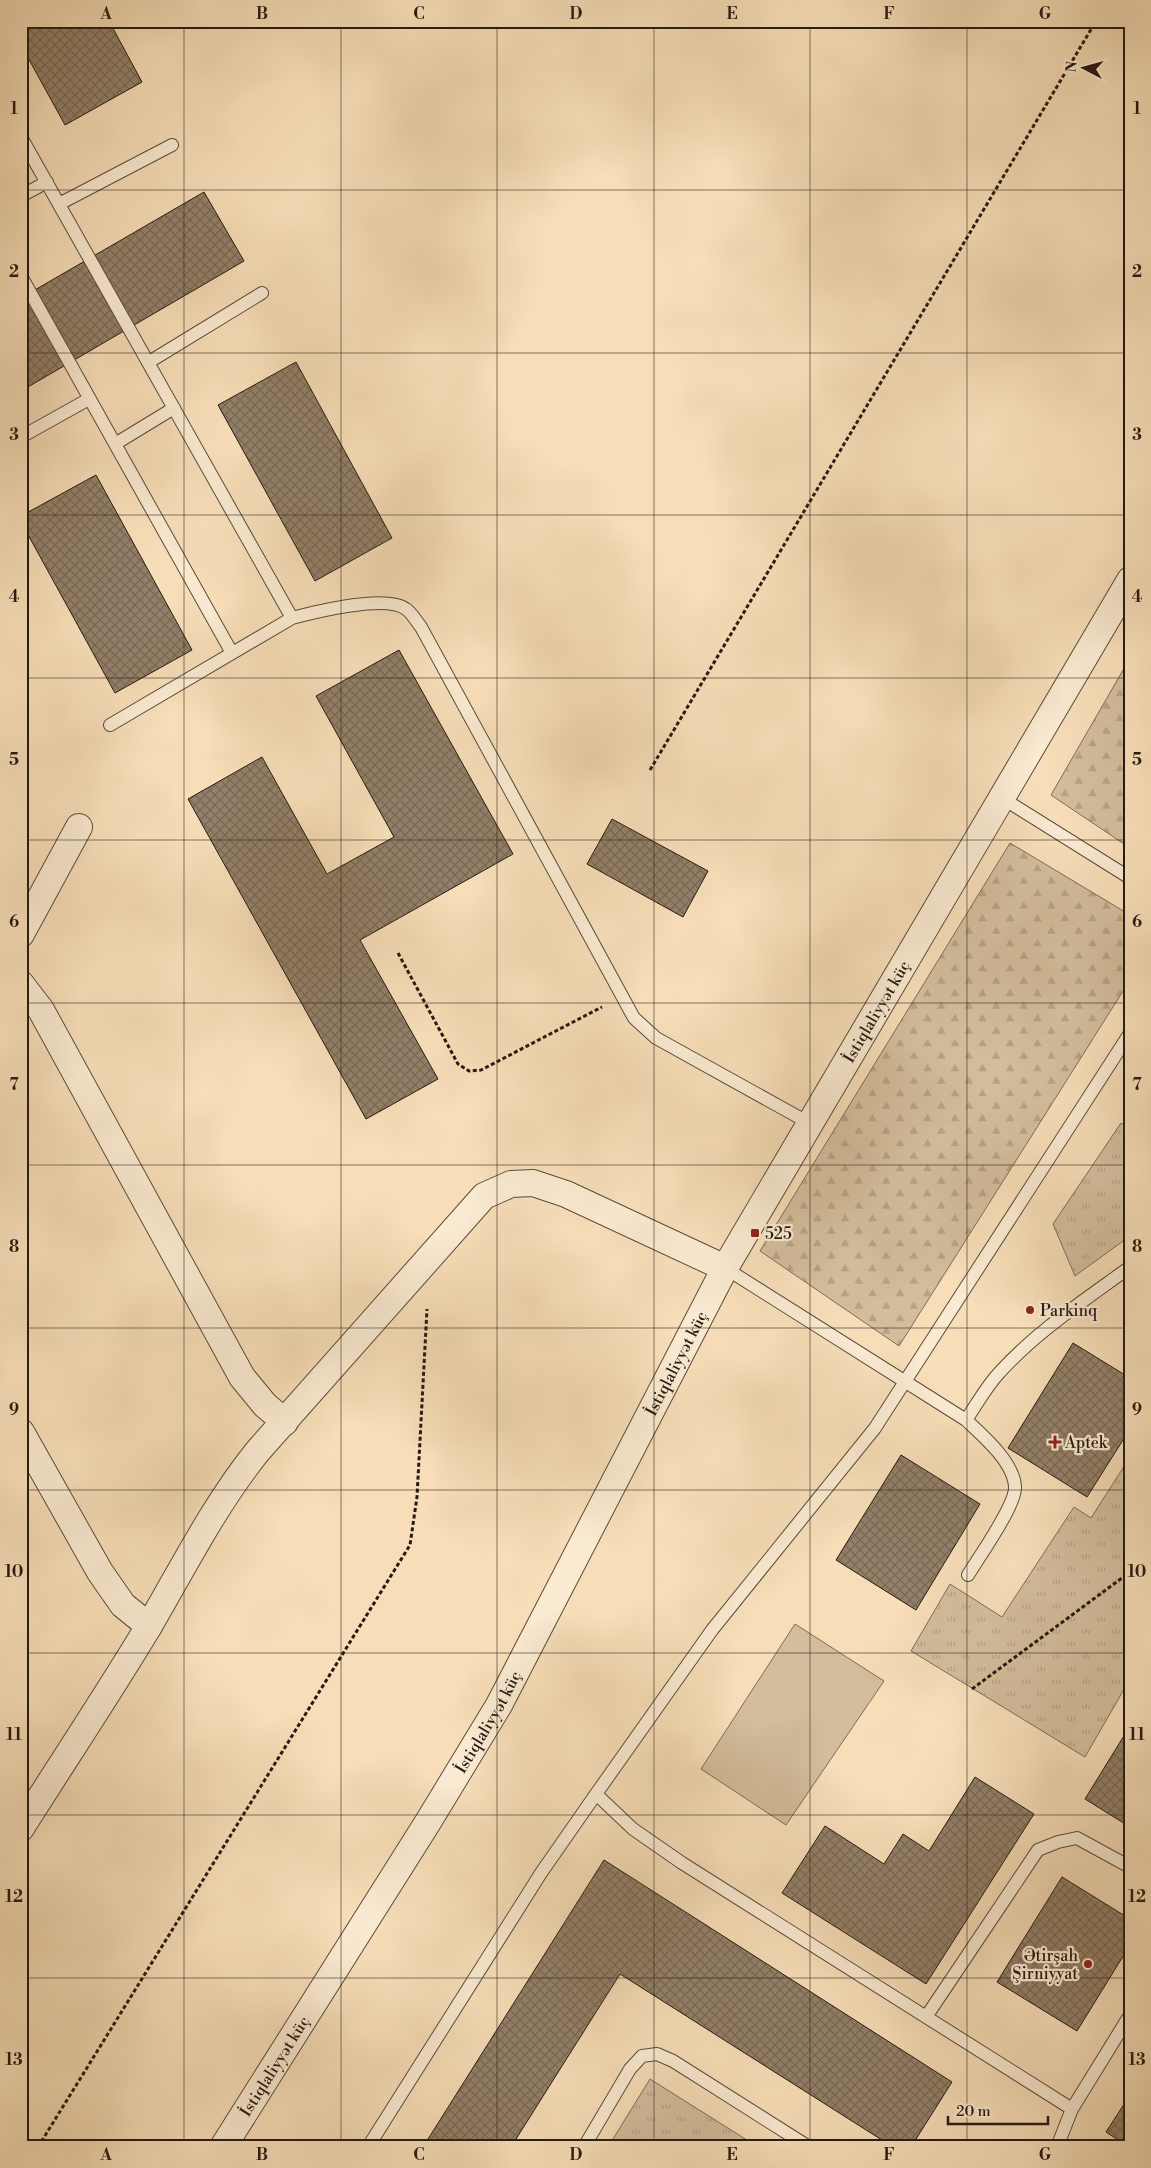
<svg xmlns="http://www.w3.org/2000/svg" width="1151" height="2168" viewBox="0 0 1151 2168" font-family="'Libre Bodoni',serif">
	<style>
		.grass { fill: #d3bd9c; stroke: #7c6c58 }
		.forest { fill: url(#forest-firs); stroke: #7c6c58 }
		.park { fill: url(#park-tufts); stroke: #7c6c58 }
		.building { fill: url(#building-cross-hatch); stroke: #261a13 }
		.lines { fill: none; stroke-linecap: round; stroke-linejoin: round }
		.lane-casing { stroke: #5a4b3c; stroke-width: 14 }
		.street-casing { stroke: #5a4b3c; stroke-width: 28 }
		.path { stroke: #261a13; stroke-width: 3; stroke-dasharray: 4 2.5; stroke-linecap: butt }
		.lane { stroke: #faead1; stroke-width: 12 }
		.street { stroke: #faead1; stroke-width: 26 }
		.grid { fill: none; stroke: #261a13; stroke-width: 1; stroke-opacity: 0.55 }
		.poi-dot { fill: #8f2418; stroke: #faead1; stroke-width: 2 }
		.labels { text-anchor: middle; stroke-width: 4.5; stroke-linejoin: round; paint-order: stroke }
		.street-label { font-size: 16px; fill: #261a13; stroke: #faead1 }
		.poi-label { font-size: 16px; fill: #261a13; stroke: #faead1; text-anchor: start }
		.neatline { fill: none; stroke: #261a13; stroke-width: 2 }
		.grid-label { font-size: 16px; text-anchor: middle; font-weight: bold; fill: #261a13 }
	</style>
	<defs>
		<pattern id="forest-firs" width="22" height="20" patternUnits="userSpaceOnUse" patternTransform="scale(1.25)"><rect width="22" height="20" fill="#d3bd9c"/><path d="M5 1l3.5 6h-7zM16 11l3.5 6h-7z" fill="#b5a286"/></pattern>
		<pattern id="park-tufts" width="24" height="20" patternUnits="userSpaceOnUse" patternTransform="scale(1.25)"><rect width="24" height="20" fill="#d3bd9c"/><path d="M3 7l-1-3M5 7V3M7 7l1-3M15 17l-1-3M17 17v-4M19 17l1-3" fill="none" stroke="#b5a286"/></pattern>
		<pattern id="building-cross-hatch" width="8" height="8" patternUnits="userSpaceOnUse" patternTransform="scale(1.25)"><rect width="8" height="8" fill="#938069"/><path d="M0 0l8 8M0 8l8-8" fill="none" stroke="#786855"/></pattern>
	</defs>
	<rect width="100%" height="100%" fill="#f7deb8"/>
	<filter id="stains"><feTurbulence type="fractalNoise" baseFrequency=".004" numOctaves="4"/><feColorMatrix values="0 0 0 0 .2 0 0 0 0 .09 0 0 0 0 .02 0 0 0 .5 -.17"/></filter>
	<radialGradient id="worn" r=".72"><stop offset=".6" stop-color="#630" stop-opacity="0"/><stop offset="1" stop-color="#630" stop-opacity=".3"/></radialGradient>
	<path class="grass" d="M795 1624 884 1681 786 1825 701 1769Z"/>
	<path class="forest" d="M1130 658V848L1051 795Z
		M1010 843 1130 915V980L899 1346 760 1251Z"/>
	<path class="park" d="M1121 1123 1130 1129V1236L1075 1276 1053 1224Z
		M1130 1457V1679L1085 1757 911 1651 950 1584 1002 1617 1074 1507 1091 1518Z
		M650 2079 758 2147H608Z"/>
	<path class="building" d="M21 21H109L142 82 65 125 21 45Z
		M204 192 244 261 21 391V298Z
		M296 362 392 538 315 581 218 405Z
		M96 475 192 650 115 693 21 522V516Z
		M399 650 513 854 360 940 438 1079 366 1119 188 799 262 757 327 874 394 837 316 696Z
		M612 819 708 871 683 917 587 864Z
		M1073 1343 1130 1378V1429L1087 1497 1008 1448Z
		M901 1455 980 1504 916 1610 836 1560Z
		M1130 1726V1827L1085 1799Z
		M975 1777 1034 1814 926 1984 782 1893 825 1826 884 1864 903 1834 929 1851Z
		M604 1860 952 2082 911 2147H893L620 1974 511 2147H423Z
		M1062 1877 1130 1919V1945L1077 2031 997 1982Z
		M1130 2095V2147H1129L1106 2132Z"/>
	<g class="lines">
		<defs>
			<path id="lane" d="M21 137 292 618
				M21 196 47 182
				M59 204 172 145
				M21 276 232 653
				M149 362 262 293
				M21 437 89 399
				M115 444 174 408
				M110 725 292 618C315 612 386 594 406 609 412 613 416 621 421 627L634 1018 656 1038 811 1124
				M1002 798 1130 878
				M725 1268 966 1420C982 1435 1014 1462 1015 1487 1016 1505 979 1557 968 1575
				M966 1420C977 1404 986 1387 999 1373 1037 1331 1085 1300 1130 1267
				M596 1794 633 1829 682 1863 1072 2109
				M926 2017 1038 1850 1058 1842 1077 1838 1130 1867
				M368 2147 541 1873 596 1794 712 1630 875 1428 1130 1033
				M584 2147 630 2069 642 2056 657 2054 673 2061 809 2147
				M1057 2147 1072 2109 1130 2015"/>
			<g id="street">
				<path d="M21 934 79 827"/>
				<path d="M21 984 41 1010 242 1377 265 1405 285 1422"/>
				<path d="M21 1432 100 1572 123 1605 149 1626"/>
				<path d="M21 1828C64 1760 108 1694 149 1626 184 1566 214 1506 257 1452L484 1196 511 1184 533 1183 566 1194 725 1268"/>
				<path id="s1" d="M223 2147 428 1822 499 1705 725 1268 1130 580"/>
			</g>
		</defs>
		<use href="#lane" class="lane-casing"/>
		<use href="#street" class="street-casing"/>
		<path class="path" d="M650 770 1096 21
			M398 953 458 1064 469 1071 481 1070 602 1007
			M972 1689 1130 1572
			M38 2147 410 1545 417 1497 427 1309"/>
		<use href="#lane" class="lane"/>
		<use href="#street" class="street"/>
	</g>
	<path class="grid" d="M184 21V2147M341 21V2147M497 21V2147M654 21V2147M810 21V2147M967 21V2147M21 190H1130M21 353H1130M21 515H1130M21 678H1130M21 840H1130M21 1003H1130M21 1165H1130M21 1328H1130M21 1490H1130M21 1653H1130M21 1815H1130M21 1978H1130"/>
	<g class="poi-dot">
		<rect x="750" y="1228" width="10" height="10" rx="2.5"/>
		<circle cx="1030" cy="1310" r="5"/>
		<path d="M1052.5 1434.5h5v5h5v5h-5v5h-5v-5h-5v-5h5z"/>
		<circle cx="1088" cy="1964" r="5"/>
	</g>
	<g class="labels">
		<g class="street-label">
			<text dy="6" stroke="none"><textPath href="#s1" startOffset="1311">İstiqlaliyyət küç</textPath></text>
			<text dy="6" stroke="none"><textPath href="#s1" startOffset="906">İstiqlaliyyət küç</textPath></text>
			<text dy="6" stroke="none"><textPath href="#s1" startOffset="501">İstiqlaliyyət küç</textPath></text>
			<text dy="6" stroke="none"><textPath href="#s1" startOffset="96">İstiqlaliyyət küç</textPath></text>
		</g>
		<g class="poi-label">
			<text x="765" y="1239">525</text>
			<text x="1040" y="1316">Parkinq</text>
			<text x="1065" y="1448">Aptek</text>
			<text x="1078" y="1961" text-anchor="end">Ətirşah<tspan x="1078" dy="18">Şirniyyat</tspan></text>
		</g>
	</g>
	<rect width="1151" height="2168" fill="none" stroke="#f7deb8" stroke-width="55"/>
	<g transform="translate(1084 68) rotate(276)" stroke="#faead1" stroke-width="4" paint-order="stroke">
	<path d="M0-4L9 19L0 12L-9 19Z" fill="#261a13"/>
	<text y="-8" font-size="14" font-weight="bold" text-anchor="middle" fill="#261a13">N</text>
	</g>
	<path d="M948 2116v8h100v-8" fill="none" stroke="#261a13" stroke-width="2.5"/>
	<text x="956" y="2116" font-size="15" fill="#261a13" stroke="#faead1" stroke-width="4" paint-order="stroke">20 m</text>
	<rect x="28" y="28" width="1096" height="2112" class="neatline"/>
	<g class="grid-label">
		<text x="106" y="19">A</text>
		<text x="262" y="19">B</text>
		<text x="419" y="19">C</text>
		<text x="576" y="19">D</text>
		<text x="732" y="19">E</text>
		<text x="889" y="19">F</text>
		<text x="1045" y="19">G</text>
		<text x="14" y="114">1</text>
		<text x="1137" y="114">1</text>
		<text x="14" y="277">2</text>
		<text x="1137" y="277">2</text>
		<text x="14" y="440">3</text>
		<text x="1137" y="440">3</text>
		<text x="14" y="602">4</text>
		<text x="1137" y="602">4</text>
		<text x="14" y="765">5</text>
		<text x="1137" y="765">5</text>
		<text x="14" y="927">6</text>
		<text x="1137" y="927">6</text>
		<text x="14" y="1090">7</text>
		<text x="1137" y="1090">7</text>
		<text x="14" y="1252">8</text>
		<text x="1137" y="1252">8</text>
		<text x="14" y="1415">9</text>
		<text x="1137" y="1415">9</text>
		<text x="14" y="1577">10</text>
		<text x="1137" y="1577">10</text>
		<text x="14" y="1740">11</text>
		<text x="1137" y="1740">11</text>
		<text x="14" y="1902">12</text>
		<text x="1137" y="1902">12</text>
		<text x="14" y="2065">13</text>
		<text x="1137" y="2065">13</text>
		<text x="106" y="2160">A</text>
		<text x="262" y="2160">B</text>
		<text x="419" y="2160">C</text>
		<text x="576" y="2160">D</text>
		<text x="732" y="2160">E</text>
		<text x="889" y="2160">F</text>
		<text x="1045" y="2160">G</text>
	</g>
	<rect width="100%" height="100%" filter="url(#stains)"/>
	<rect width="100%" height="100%" fill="url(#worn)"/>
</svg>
